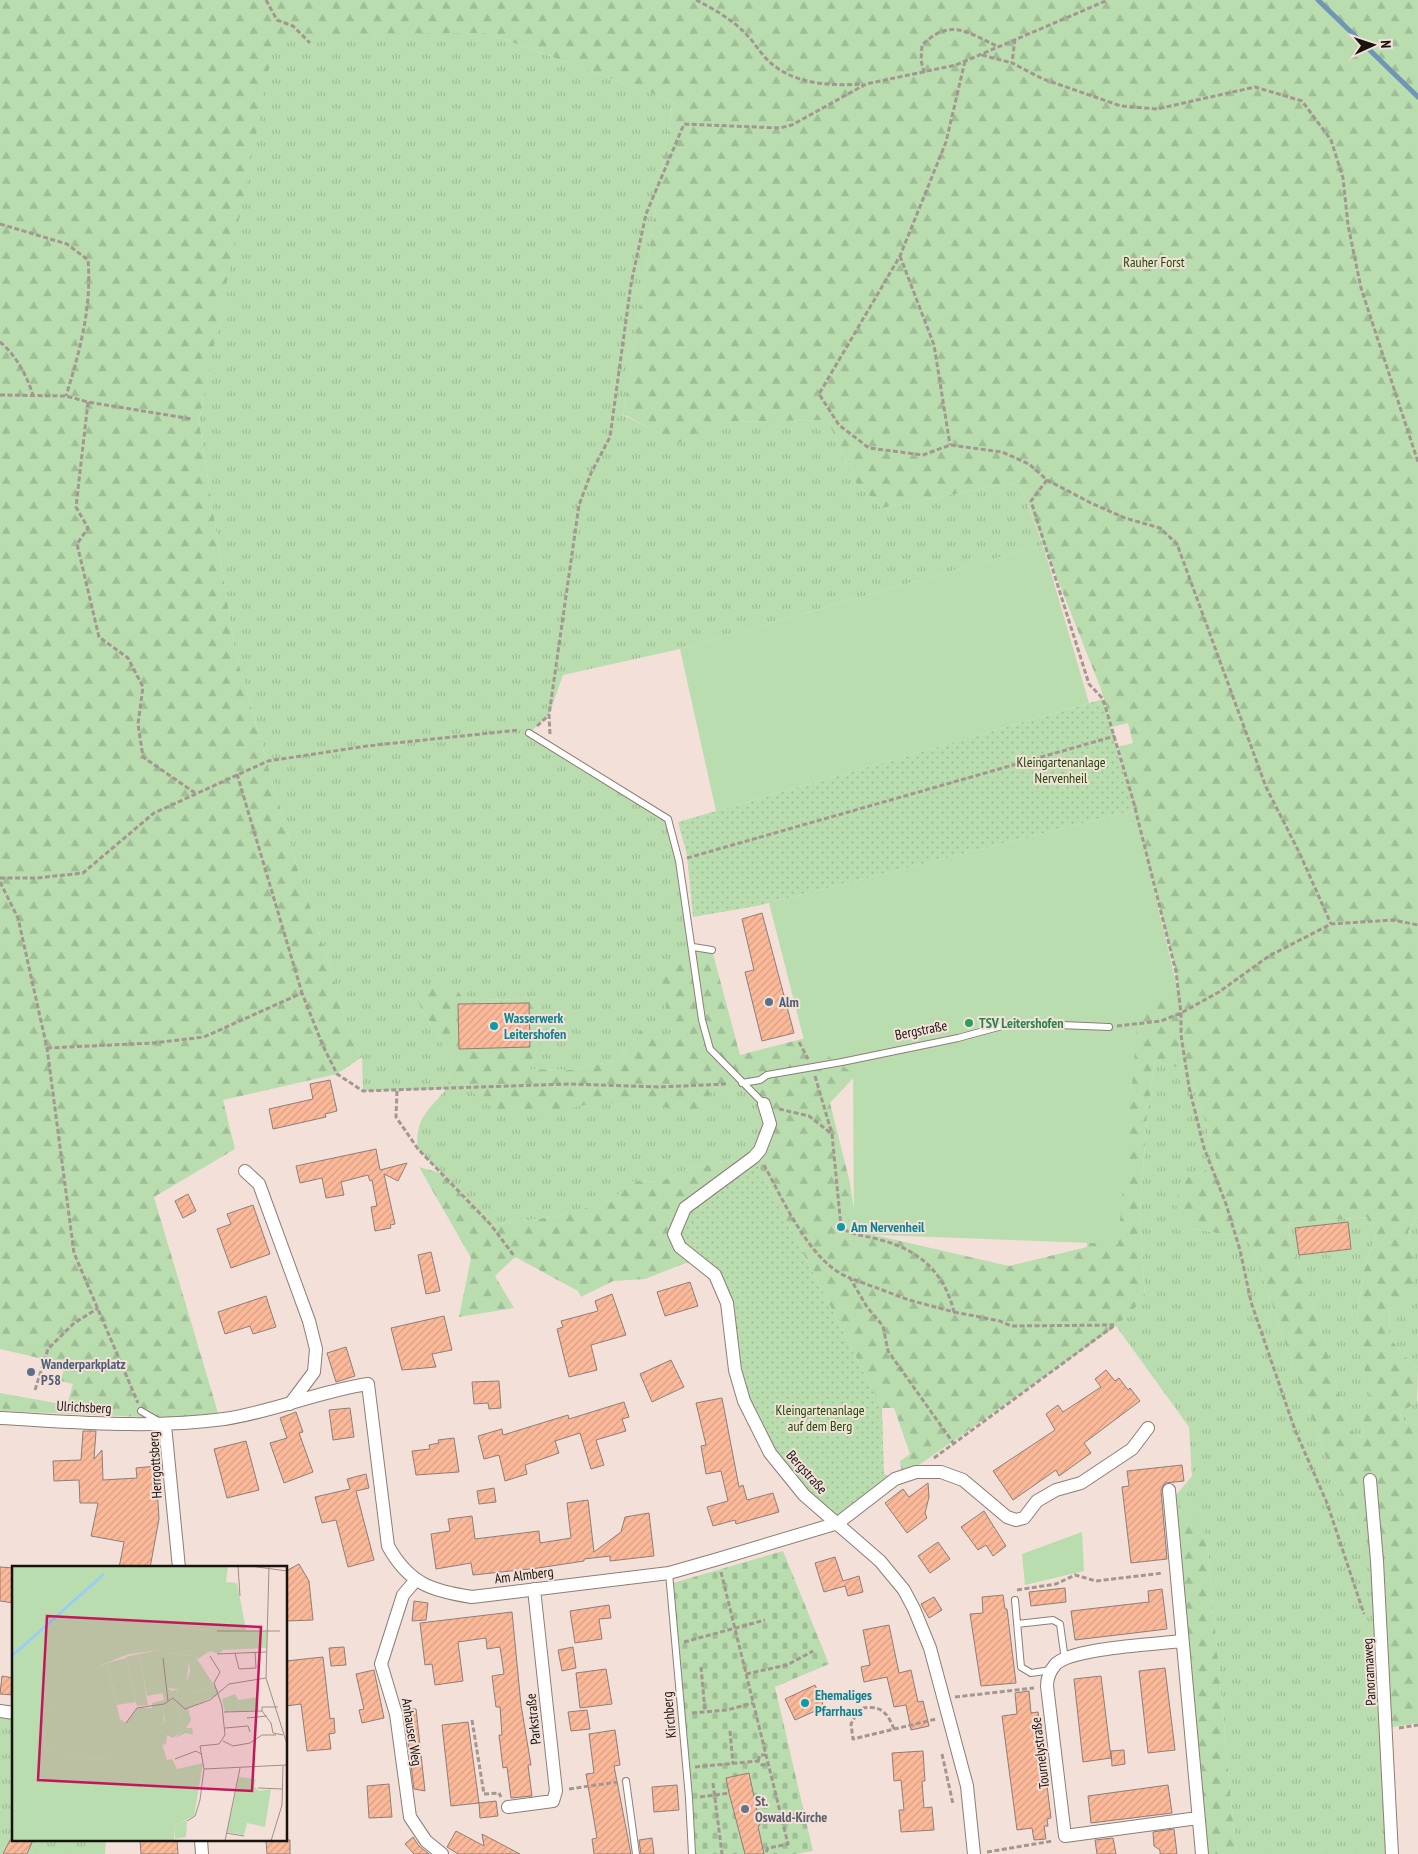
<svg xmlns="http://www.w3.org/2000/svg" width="1418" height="1854" viewBox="0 0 1418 1854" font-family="'PT Sans Narrow',sans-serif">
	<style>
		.grass { fill: url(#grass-tufts) }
		.forest { fill: url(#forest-firs); fill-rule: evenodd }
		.cemetery { fill: url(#cemetery-stones) }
		.park { fill: #baddaf }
		.garden { fill: url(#garden-dots) }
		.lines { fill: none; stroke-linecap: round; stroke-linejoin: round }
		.stream { stroke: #7096b5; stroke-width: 5 }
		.building { fill: url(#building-hatch); stroke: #8e7e77 }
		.service-casing { stroke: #8d7d75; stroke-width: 8 }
		.minor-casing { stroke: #8d7d75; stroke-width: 14 }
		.path { stroke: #a49690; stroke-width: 3; stroke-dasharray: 5 2.5; stroke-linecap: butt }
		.service { stroke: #fff; stroke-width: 6 }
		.minor { stroke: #fff; stroke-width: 12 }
		.service-dot { fill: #5c6f8a; stroke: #f3e1d9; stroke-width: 2 }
		.leisure-dot { fill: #2e9e5b; stroke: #f3e1d9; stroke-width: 2 }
		.culture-dot { fill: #0f9aa8; stroke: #f3e1d9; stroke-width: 2 }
		.worship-dot { fill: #6b7280; stroke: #f3e1d9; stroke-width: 2 }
		.labels { text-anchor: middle; stroke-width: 4; stroke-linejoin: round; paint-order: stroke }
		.park-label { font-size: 14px; fill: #1c4d04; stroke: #f3e1d9 }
		.service-label { font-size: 14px; font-weight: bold; fill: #4e5e75; stroke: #f3e1d9; text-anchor: start }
		.culture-label { font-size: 14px; font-weight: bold; fill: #0d838f; stroke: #f3e1d9; text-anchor: start }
		.leisure-label { font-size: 14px; font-weight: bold; fill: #27864d; stroke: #f3e1d9; text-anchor: start }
		.street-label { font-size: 14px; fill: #191310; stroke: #f3e1d9 }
		.worship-label { font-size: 14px; font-weight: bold; fill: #5b616d; stroke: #f3e1d9; text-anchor: start }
		.inset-river { fill: none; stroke: #95cefc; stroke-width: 2.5 }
		.inset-road { fill: none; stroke: #9c8f89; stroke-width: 1 }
		.view { fill: #c2185b; fill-opacity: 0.15; stroke: #c2185b; stroke-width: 2.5 }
		.inset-edge { fill: none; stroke: #191310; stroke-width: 2.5 }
	</style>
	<defs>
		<pattern id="grass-tufts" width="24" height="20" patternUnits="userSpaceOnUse" patternTransform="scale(1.25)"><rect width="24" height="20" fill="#baddaf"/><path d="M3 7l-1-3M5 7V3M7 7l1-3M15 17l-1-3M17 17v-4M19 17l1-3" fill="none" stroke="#9fbd96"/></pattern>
		<pattern id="forest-firs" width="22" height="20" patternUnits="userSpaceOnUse" patternTransform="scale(1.25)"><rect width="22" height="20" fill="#baddaf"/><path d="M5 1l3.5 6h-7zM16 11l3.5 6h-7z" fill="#9fbd96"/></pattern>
		<pattern id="cemetery-stones" width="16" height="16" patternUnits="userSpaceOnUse" patternTransform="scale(1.25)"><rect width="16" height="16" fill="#baddaf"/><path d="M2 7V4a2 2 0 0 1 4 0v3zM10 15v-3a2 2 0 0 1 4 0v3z" fill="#9fbd96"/></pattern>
		<pattern id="garden-dots" width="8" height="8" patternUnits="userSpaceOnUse" patternTransform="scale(1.25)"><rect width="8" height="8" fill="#baddaf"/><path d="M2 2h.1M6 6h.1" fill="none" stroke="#9fbd96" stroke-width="1.8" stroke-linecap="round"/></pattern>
		<pattern id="building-hatch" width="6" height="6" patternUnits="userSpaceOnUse" patternTransform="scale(1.25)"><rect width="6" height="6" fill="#fbb99a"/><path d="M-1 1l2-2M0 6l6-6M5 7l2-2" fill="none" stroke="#d79e84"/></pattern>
	</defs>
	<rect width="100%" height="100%" fill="#f3e1d9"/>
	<path class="grass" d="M275 33H487L673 101 623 415 678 442 722 422 828 420 852 479 882 508 1012 483 1022 490 1043 545 680 649 563 675 549 715 529 733 668 819 693 947 675 1039 645 1024 618 1060 571 1070 529 1069 543 1037 537 996 503 1000 463 998 455 987 420 1006 453 1061 447 1089 742 1083 758 1095 770 1124 754 1157 690 1168 660 1182 634 1181 612 1200 559 1216 491 1225 418 1149C414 1119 429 1110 446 1089L363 1091 362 1057 348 1032 334 979 298 870 235 651 199 421Z
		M1155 1061 1190 1071 1218 1165 1188 1177 1190 1228 1249 1239 1333 1478 1377 1561 1392 1854H1236L1207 1541 1170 1502 1192 1476 1189 1427 1116 1326 1145 1297 1140 1211 1147 1116Z
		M1367 1217 1376 1236 1364 1269 1357 1319 1371 1393 1362 1417 1364 1436 1359 1437 1350 1429 1305 1278 1291 1245 1288 1224Z
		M1418 1217V1368L1409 1361 1389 1337 1390 1303 1415 1268 1408 1231Z
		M1418 1401V1425L1405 1423 1399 1412Z
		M0 1715 14 1717V1840H106L105 1854H0Z"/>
	<path class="forest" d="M0 0H1418V1217L1408 1231 1415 1268 1412 1292 1390 1303 1389 1337 1409 1361 1418 1368 1417 1403 1399 1412 1405 1423 1418 1425V1723L1387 1728 1377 1561 1333 1478 1249 1239 1190 1228 1174 1203 1188 1177 1218 1165 1190 1071 1155 1061 1147 1116 1140 1211 1145 1298 1116 1326 922 1463 902 1473 900 1461 910 1454 894 1408H882L754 1157 698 1261 683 1264 645 1279 613 1281 581 1297 578 1291 515 1257 495 1276 514 1308 459 1317 471 1258 419 1167 440 1173 491 1225 559 1216 612 1200 633 1181 660 1182 690 1168 754 1157 770 1124 764 1103 741 1083 718 1084 695 1114 643 1102 593 1103 542 1115 496 1111 468 1088 447 1089 453 1061 420 1006 416 989 455 987 463 998 503 1000 537 996 543 1037 529 1069 571 1070 618 1060 645 1024 675 1038 661 985 675 947 712 950 740 1055 1050 975 1179 995 1176 972 1118 747 1133 743 1128 723 1112 727 1101 689 1022 490 1012 483 882 508 852 479 828 420 722 422 678 443 623 414 673 101 487 33 276 34 199 421 235 651 298 870 334 979 348 1032 362 1057 337 1074 223 1100 235 1149 154 1197 218 1413 167 1418 0 1411V1393L67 1405 73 1384 61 1381 65 1364 0 1349ZM858 1073 1087 1232V1247L1009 1266 857 1231 850 1183 830 1103ZM1367 1217 1376 1236 1364 1269 1357 1319V1342L1371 1393 1362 1417 1364 1436 1359 1437 1350 1429 1305 1278 1291 1245 1288 1224Z
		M1170 1502 1199 1521 1207 1541 1236 1854H1202Z"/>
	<path class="cemetery" d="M783 1551 829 1664 775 1687 813 1851 795 1854H696L673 1583Z"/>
	<path class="park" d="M1043 545 1089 703 716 811 680 649Z
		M1135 810 1179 995 1139 1005 1118 1244 854 1234 853 1073 804 1040 769 903Z
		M835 1215H847L851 1231 846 1238 836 1231Z
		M1082 1532 1084 1571 1025 1585 1022 1554Z"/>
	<path class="garden" d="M1103 699 1135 810 757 906 693 917 687 855 678 822Z
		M754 1157 882 1408 884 1474 895 1479 838 1523 804 1495 744 1401 715 1275 674 1234 685 1208Z"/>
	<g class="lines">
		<path class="stream" d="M1318 0 1418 97"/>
	</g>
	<path class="building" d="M762 913 794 1033 762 1041 745 972 754 970 742 919Z
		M529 1003 530 1047 459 1049 458 1004Z
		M330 1080 337 1111 325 1114 326 1117 273 1129 269 1109 313 1099 310 1084Z
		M376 1149 380 1170 407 1163 398 1181 384 1174 395 1224 390 1225 391 1228 375 1231 371 1207 377 1206 372 1180 370 1181 368 1175 341 1182 344 1195 326 1198 322 1178 300 1183 296 1166Z
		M188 1194 196 1211 183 1218 175 1201Z
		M253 1205 270 1254 231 1268 217 1229 231 1224 227 1214Z
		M1348 1222 1351 1249 1299 1255 1295 1228Z
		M431 1252 440 1291 426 1294 418 1255Z
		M690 1282 698 1306 665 1316 657 1292Z
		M612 1294 626 1335 591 1345 597 1370 569 1377 557 1329 563 1327 561 1321 598 1311 595 1301Z
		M266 1296 276 1327 253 1334 250 1326 225 1334 218 1312Z
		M444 1316 452 1350 432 1354 436 1367 402 1370 391 1328Z
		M346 1347 355 1376 336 1382 327 1353Z
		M671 1360 684 1387 652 1402 640 1374Z
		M1106 1370 1115 1381 1119 1378 1128 1390 1130 1388 1140 1401 1084 1443 1091 1453 1059 1476 1056 1470 1013 1500 993 1471 1055 1430 1046 1414 1058 1405 1063 1412 1101 1387 1095 1379Z
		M499 1381 501 1408 489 1409 488 1403 474 1404 472 1382Z
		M722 1398 739 1487 743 1485 747 1500 773 1493 779 1512 736 1524 735 1520 713 1526 707 1507 728 1501 721 1471 706 1474 701 1446 706 1445 696 1403Z
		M624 1402 629 1417 622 1419 626 1431 596 1440 604 1465 591 1469 580 1433 555 1441 559 1453 525 1465 527 1474 505 1481 499 1455 484 1459 478 1436 502 1429 503 1435 568 1415 569 1419Z
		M350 1408 354 1437 333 1440 329 1410Z
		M296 1412 303 1432 299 1433 313 1472 284 1483 270 1443 287 1438 280 1418Z
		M83 1431H96L94 1459 102 1450 103 1480 137 1478 136 1468 156 1466 159 1519 150 1568H119L124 1542 91 1536 98 1503H80L79 1480 54 1481 53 1461 81 1460Z
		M454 1438 459 1472 416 1475 412 1451 430 1449 429 1445 439 1443 438 1440Z
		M246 1441 259 1490 227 1498 214 1449Z
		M1182 1465 1184 1481 1165 1483 1161 1490 1167 1559 1131 1563 1122 1487 1129 1486 1127 1471Z
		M366 1474 369 1488 356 1491 374 1560 348 1567 336 1520 322 1523 315 1497 350 1489 347 1479Z
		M928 1483 929 1497 925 1513 927 1518 907 1533 885 1503 903 1489 909 1497Z
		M494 1488 496 1502 479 1504 477 1491Z
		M588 1500 594 1552 621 1532 625 1517 649 1513 654 1556 610 1561V1556L584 1559V1561L538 1568 473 1575 471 1563 436 1569 431 1534 450 1531 448 1519 472 1516 475 1539 539 1531 540 1543 571 1538 567 1503Z
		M984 1511 1006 1546 993 1556 986 1545 978 1550 961 1527Z
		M938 1542 950 1559 930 1573 918 1556Z
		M835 1557 843 1581 859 1576 863 1592 848 1596 845 1586 824 1592 815 1563Z
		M299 1564 309 1581 313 1620 286 1621V1571Z
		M0 1567 14 1568V1603L0 1601Z
		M1065 1588 1066 1602 1031 1606 1029 1592Z
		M1162 1589 1167 1629 1075 1640 1071 1611 1149 1602 1148 1591Z
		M1003 1595 1005 1609H1007L1016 1683 981 1686 970 1614 983 1613 982 1597Z
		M934 1597 942 1610 929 1618 921 1604Z
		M414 1601 428 1603 426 1620 412 1621Z
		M609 1605 611 1618 599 1619 602 1639 575 1643 570 1611Z
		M512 1612 521 1705 531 1765H528L532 1796 511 1798 507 1767 503 1768 499 1735H502L500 1707H496L492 1676 504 1674 500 1647 487 1649 486 1638 458 1642 463 1681 435 1685 432 1664 425 1665 420 1623Z
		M889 1625 899 1673 911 1670 918 1702 923 1701 929 1726 911 1730 906 1705 894 1707 887 1677 864 1682 861 1667 870 1665 863 1630Z
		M344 1647 346 1665 331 1666 329 1648Z
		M573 1647 576 1668 562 1671 558 1650Z
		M323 1657 330 1719 334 1718 335 1733 329 1734 331 1749 307 1751 301 1704 286 1706V1661Z
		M1165 1668 1175 1750 1148 1753 1139 1671Z
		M606 1669 612 1704 580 1708 576 1673Z
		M374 1670 384 1718 362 1723 359 1710 364 1709 356 1674Z
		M2 1676 14 1678V1695L0 1694Z
		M1101 1676 1111 1758 1083 1762 1074 1679Z
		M815 1685 824 1707 795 1720 785 1699Z
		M1029 1691 1031 1713 1038 1712 1051 1818 1047 1819 1048 1826H1044L1046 1839 1034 1840 1032 1828 1017 1830 1002 1716 1017 1714 1015 1693Z
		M407 1709H416L425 1791 414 1789 408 1742Z
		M587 1710 590 1729 571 1731 568 1712Z
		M468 1722 479 1803 496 1801 498 1816 480 1818 479 1803 451 1806 442 1725Z
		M615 1730 620 1765 614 1766 631 1854H594L592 1839 597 1838 586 1774 594 1773 589 1734Z
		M1124 1750 1125 1764 1112 1766 1111 1751Z
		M923 1751 925 1781H922L924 1808 932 1807 934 1830 901 1832 899 1810H904L901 1780 894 1781 892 1753Z
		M749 1773 760 1825 758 1826 764 1854H745L729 1793 726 1778Z
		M389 1784 392 1817 369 1818 367 1786Z
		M677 1785 679 1810 654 1812 652 1787Z
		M1168 1785 1172 1813 1091 1823 1088 1796Z
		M1174 1829 1177 1854H1160V1850L1154 1846 1153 1832Z
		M456 1831 484 1846 482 1834 520 1854H458L447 1847Z
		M413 1837 419 1846 429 1854H414L405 1844Z
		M652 1838 654 1854H641L639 1840Z
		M1113 1838 1116 1854H1097L1095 1840Z
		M10 1840H33L27 1854H3Z
		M140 1840H177L178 1854H141Z
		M266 1840H290V1854H267Z"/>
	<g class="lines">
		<defs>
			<path id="service" d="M529 733 668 819 679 861 702 1020 710 1049 764 1104
				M693 947 712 950
				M742 1083 760 1080 767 1075 842 1062 958 1038 1013 1023 1109 1027
				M141 1411 160 1422
				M669 1573 689 1798 692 1854
				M1015 1600 1021 1667 1031 1673 1051 1670
				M1017 1624 1053 1620 1060 1624 1065 1660
				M626 1781 636 1854"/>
			<path id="minor" d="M764 1104 770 1124 760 1150 754 1157 685 1208 674 1234 680 1247 715 1275 727 1303 735 1370 744 1401 770 1453 804 1495 880 1561 904 1590 914 1609 930 1648 967 1786 974 1854
				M245 1171 259 1184 309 1321 316 1349 314 1372 290 1404
				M0 1418C75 1422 149 1429 224 1419 273 1412 319 1391 368 1384L388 1546C409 1584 432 1591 472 1597L669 1573 718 1559 838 1523 895 1479 916 1472H941L963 1480 1007 1517 1016 1520 1024 1518 1037 1501 1056 1490 1081 1483 1132 1449 1148 1428
				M165 1425 179 1568
				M1370 1480 1377 1561 1392 1854
				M1169 1490 1202 1854
				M415 1581 403 1595 381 1664 396 1714 410 1817 426 1841 442 1854
				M1182 1641C1158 1644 1069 1648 1055 1665 1050 1671 1047 1679 1047 1686L1065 1836 1198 1818
				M0 1711 14 1713
				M508 1807 553 1801 556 1791 534 1589
				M201 1840 202 1854"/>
		</defs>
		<use href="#service" class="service-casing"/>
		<use href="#minor" class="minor-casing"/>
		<path class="path" d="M266 0 277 20 293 26 310 43
			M696 0C714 9 733 20 747 35 755 43 762 56 772 64 797 85 832 86 863 84
			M1015 39 1012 63 1043 79 1121 106 1157 109 1255 87 1302 101 1331 140 1343 178 1348 225 1361 288 1418 462
			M982 55 1012 63
			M965 61 946 142 900 256 819 394 839 425 869 448 923 455 950 445 1002 452 1029 464 1047 480 1091 503 1125 518 1160 528 1177 544 1266 787 1300 854 1331 924
			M924 73 921 60 922 45C951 17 968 33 999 47
			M0 224 67 244 88 260C92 306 80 351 66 396
			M900 256 934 345 950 445
			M0 342C16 355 27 376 33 395
			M0 395 66 396 88 402 192 419
			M88 402 76 507 88 528 77 544 99 637 128 658 143 687 138 724 143 757 195 793
			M1047 480 1031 501 1089 684 1103 699 1133 800 1176 972 1181 1013V1035L1189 1087 1204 1148 1226 1204 1240 1250 1251 1302 1295 1430 1327 1503 1364 1614
			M537 726 549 715
			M550 734 549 715 579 505 591 473 610 437 631 284 646 214 684 124 780 128 792 125 866 84 956 65 1108 0
			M237 774 302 993
			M687 858 1115 736
			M0 878H37L83 873 154 813 268 761 367 746 519 730
			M0 882 18 918 47 1048 74 1253 138 1403
			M1117 1026 1161 1021 1181 1013 1219 992 1269 956 1331 924 1393 920 1418 925
			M799 1042 808 1059
			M47 1048 153 1043 204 1037 302 993 323 1046 337 1074 363 1091 568 1084 658 1087 728 1084
			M815 1076 832 1134
			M397 1091 396 1117 418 1149 491 1225 515 1257
			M779 1109 809 1116 832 1134 841 1227C853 1236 863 1235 877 1239 918 1249 944 1271 954 1312L909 1300 850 1278 867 1307 883 1326 888 1351 954 1444
			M764 1165C784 1201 810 1263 850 1278
			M954 1312 1000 1321 1011 1326 1114 1325
			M35 1390 48 1349 73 1324 98 1308
			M934 1458 1115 1325
			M721 1572 788 1844 768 1848 765 1854
			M1017 1590 1056 1584 1075 1575 1096 1581 1163 1573
			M684 1642 765 1620
			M701 1667 705 1711
			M746 1674 787 1665 813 1651
			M955 1697 1034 1688
			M692 1713 727 1710 753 1703
			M472 1720 484 1794 499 1793 501 1797
			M1399 1728 1418 1725
			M894 1729C887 1711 879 1704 859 1709L851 1724 853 1739 936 1719
			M730 1731 733 1764
			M942 1754 953 1804
			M758 1761 760 1755H766
			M695 1767 758 1761 762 1765 768 1764
			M713 1783 722 1854
			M569 1789 617 1782
			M700 1797 729 1793
			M987 1852 1053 1841"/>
		<use href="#service" class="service"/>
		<use href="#minor" class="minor"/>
	</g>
	<g class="service-dot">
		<circle cx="769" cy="1002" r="5"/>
		<circle cx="31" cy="1372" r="5"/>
	</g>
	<circle class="leisure-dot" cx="969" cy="1023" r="5"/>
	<g class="culture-dot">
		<circle cx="494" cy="1026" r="5"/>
		<circle cx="841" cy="1227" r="5"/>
		<circle cx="805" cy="1703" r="5"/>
	</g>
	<circle class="worship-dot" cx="745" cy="1809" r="5"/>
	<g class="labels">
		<g class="park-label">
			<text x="1154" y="267">Rauher Forst</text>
			<text x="1061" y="767">Kleingartenanlage<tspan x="1061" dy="16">Nervenheil</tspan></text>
			<text x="820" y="1415">Kleingartenanlage<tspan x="820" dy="16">auf dem Berg</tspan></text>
		</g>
		<g class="service-label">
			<text x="779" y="1007">Alm</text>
			<text x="41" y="1369">Wanderparkplatz<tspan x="41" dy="16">P58</tspan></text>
		</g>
		<g class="culture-label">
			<text x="504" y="1023">Wasserwerk<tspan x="504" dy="16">Leitershofen</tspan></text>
			<text x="851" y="1232">Am Nervenheil</text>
			<text x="815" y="1700">Ehemaliges<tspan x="815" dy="16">Pfarrhaus</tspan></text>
		</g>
		<g class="leisure-label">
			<text x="979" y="1028">TSV Leitershofen</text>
		</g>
		<g class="street-label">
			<text transform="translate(921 1030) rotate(-11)" y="5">Bergstraße</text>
			<text transform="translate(84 1407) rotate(3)" y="5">Ulrichsberg</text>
			<text transform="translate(155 1465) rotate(-93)" y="5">Herrgottsberg</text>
			<text transform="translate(807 1472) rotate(48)" y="5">Bergstraße</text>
			<text transform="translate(524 1575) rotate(-7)" y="5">Am Almberg</text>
			<text transform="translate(1369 1672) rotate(-93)" y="5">Panoramaweg</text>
			<text transform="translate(669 1715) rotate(-95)" y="5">Kirchberg</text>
			<text transform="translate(533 1719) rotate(-96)" y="5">Parkstraße</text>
			<text transform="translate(412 1732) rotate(81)" y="5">Anhauser Weg</text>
			<text transform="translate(1040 1753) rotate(-97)" y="5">Tournelystraße</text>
		</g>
		<g class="worship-label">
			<text x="755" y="1806">St.<tspan x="755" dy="16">Oswald-Kirche</tspan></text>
		</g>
	</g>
	<g transform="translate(12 1566)">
		<rect width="275" height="275" fill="#f3e1d9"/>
		<path d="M206 45 218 51 216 58 204 53 202 48ZM172 49 196 51 199 60 177 59ZM175 63 195 64 200 66 175 73ZM215 64 255 65 254 82 211 84 207 88 198 85 186 93 183 90 156 87 157 83ZM95 97 108 153 114 157 125 142H150L153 159 145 158V171L155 168 156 135 161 132 164 134 171 164 161 172 155 169 154 178 103 190 76 193 32 182 33 158 42 137 79 133 80 121 90 115 88 100ZM227 211 244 213 242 220 247 225 259 223 253 261 235 257 232 269 215 266ZM175 254 174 271 163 273V259Z" fill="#baddaf"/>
		<path d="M0 0H216L214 16 225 17 234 64H215L177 77 172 86 168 80 157 83 156 87 183 90 202 119 164 134 176 141 179 154 174 162H180L181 169 174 167 163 172 171 164 164 134 161 132 156 135 159 140 157 163 155 169 143 172 144 158 153 159V154L150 142H140V137L152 134 145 98 148 84 117 88 89 99 90 115 80 121 81 138 78 144 42 137 33 158 32 182 76 193 103 190 150 178 155 194 160 193 165 203 191 197 182 250 163 259 162 275H0ZM206 45 218 52 216 58 204 53 202 48ZM172 50 196 51 199 60 177 59ZM175 63 195 64 200 66 175 72ZM157 95 177 96 178 105 173 122 159 125 155 121Z" fill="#baddaf" fill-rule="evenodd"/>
		<path d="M223 128 226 134 245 131 247 144 213 146 210 133Z" fill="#baddaf"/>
		<path d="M148 84 149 88 177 92 174 124 155 122 151 127 135 130 127 88ZM114 92 124 136 105 139 95 97Z" fill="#baddaf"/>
		<path d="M127 88 136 139 125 140 114 91ZM202 119 207 126 204 130 174 143 164 134Z" fill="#baddaf"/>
		<path class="inset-river" d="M0 90 92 8"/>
		<path class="inset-road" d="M226 0 228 30M238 0 275 5M257 0 254 112 275 178M205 65H268M223 87 227 103 244 102 243 86M205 88 254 86M151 92 156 135M266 141H250V145L259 157 261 167 271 169M212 146 250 145M235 152 255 150M114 157 125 142 152 138 161 132 173 143 198 134 217 118 254 112M213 162 236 160 238 166M211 175 221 180 238 177 250 169H264M163 193 184 185 189 188M192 203 275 199M246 222 271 223M175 255 183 250 188 234 192 203 188 180 207 178 213 169 210 140 202 117 208 106 198 90M214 267 232 270M213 275 228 202M259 275 270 239 271 200"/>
		<path class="view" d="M35 50 249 61 240 225 26 214Z"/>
		<rect width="275" height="275" class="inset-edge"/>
	</g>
	<g transform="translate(1373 45) rotate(87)" stroke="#f3e1d9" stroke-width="4" paint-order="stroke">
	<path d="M0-4L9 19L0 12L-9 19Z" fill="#191310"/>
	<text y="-8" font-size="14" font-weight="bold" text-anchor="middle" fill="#191310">N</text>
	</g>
</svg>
